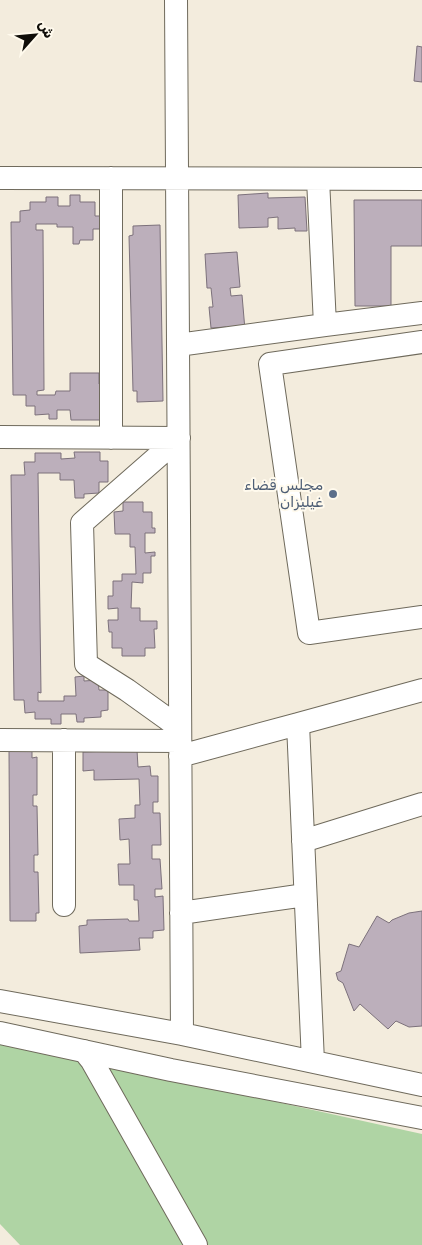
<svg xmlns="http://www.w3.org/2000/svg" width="422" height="1245" viewBox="0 0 422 1245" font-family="Rubik,Vazirmatn,sans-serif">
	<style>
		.green { fill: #afd4a4 }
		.building { fill: #bcafbb; stroke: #7c717b }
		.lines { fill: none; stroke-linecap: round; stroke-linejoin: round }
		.minor-casing { stroke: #6f6a5c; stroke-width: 24 }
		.minor { stroke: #fff; stroke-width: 22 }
		.service-dot { fill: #5c6f8a; stroke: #fffaed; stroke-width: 2 }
		.labels { text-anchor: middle; stroke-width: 4; stroke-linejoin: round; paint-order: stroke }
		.service-label { font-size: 15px; fill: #4e5e75; stroke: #fffaed; text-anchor: end }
	</style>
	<rect width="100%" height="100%" fill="#f3ecdd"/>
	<path class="green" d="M0 1041 422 1134V1245H20L0 1224Z"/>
	<path class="building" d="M417 46 422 47V82L414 81Z
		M268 193V198L305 197 307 231H295V228L278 229V217L268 218V227L239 228 238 195Z
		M70 195H80V202H95V216H101V229H93V240H80L79 244H73V227H57V224H36V230H43L44 390 37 391V395H55L56 391H70V373H99V384H108L101 420H71L70 410H57V419H49V414L35 415V406H26V395H13L11 222H20V211L30 210V202H46V197H58V206H70Z
		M354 200H422V246H391V306H355Z
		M160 225 163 401 137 402V391H133L129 236 133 235V226Z
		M237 252 240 287 230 288 231 296 242 295 245 330 226 331V327L211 328 209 307H213L211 288H207L205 254Z
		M74 452H100V461H108V482H99V493L84 494V498H75L74 480H60V473H38L41 693 38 692V701H64V696H76L75 677 84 676V681L98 680 99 690H108V710L101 711V717L84 718V722H77L76 714H61V724H51V719H35V712L25 713 24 700H14L11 475H25L24 462H35V453H61V459L75 458Z
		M123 502H143V512H152V528H155V533H145V553L155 552V556H151V573H143V583L132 582 131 608H140V621H157V629H154L155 648H145V656H122V648H112V632H109L108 620H118V608L108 609V596H113V581H122V574H136L135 547H130V534H115L114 512 123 511Z
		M9 750H32V758L37 757V795H33V806H37L38 855H34V872H38L39 913H36V921H10Z
		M137 750 138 767 150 766 151 776H158V802H153V813H160L161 845H152V859H160L162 889H155V897L163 896 164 930 153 931V938H139L140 950 80 953 79 926 87 925V920L128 919 129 921H139L138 900H134V885H119L118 864H130L129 839 120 840 119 819 135 818V805H140L139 779 94 780V770L83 771V752Z
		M422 911V1026L409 1027 396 1021 388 1029 360 1004 354 1011 343 983 338 980 336 973 341 971 349 944 359 947 377 916 389 923 392 920 409 913Z"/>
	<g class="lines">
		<defs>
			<path id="minor" d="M176 0 182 1034
				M0 178 422 179
				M111 178V438
				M325 325 422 313
				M422 342 270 364 309 633 422 617
				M178 345 325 325 318 179
				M0 437 179 438
				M179 438 82 523 86 664 127 690 180 728
				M0 740 180 741
				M180 756 298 724
				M303 841 422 804
				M64 905V740
				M181 913 305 895
				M0 1001 182 1034 422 1085
				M0 1033 171 1070 422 1118
				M84 1051 92 1061 196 1245
				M313 1062 298 724 422 690"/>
		</defs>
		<use href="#minor" class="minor-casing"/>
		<use href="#minor" class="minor"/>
	</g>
	<circle class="service-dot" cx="333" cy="494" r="5"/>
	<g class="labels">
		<g class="service-label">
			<text x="323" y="490">مجلس قضاء<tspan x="323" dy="17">غيليزان</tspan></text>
		</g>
	</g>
	<g transform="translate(35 35) rotate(63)" stroke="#fffaed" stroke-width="4" paint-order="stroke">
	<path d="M0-4L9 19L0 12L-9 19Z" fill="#100e09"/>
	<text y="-8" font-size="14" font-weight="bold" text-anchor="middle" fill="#100e09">ش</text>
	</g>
</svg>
